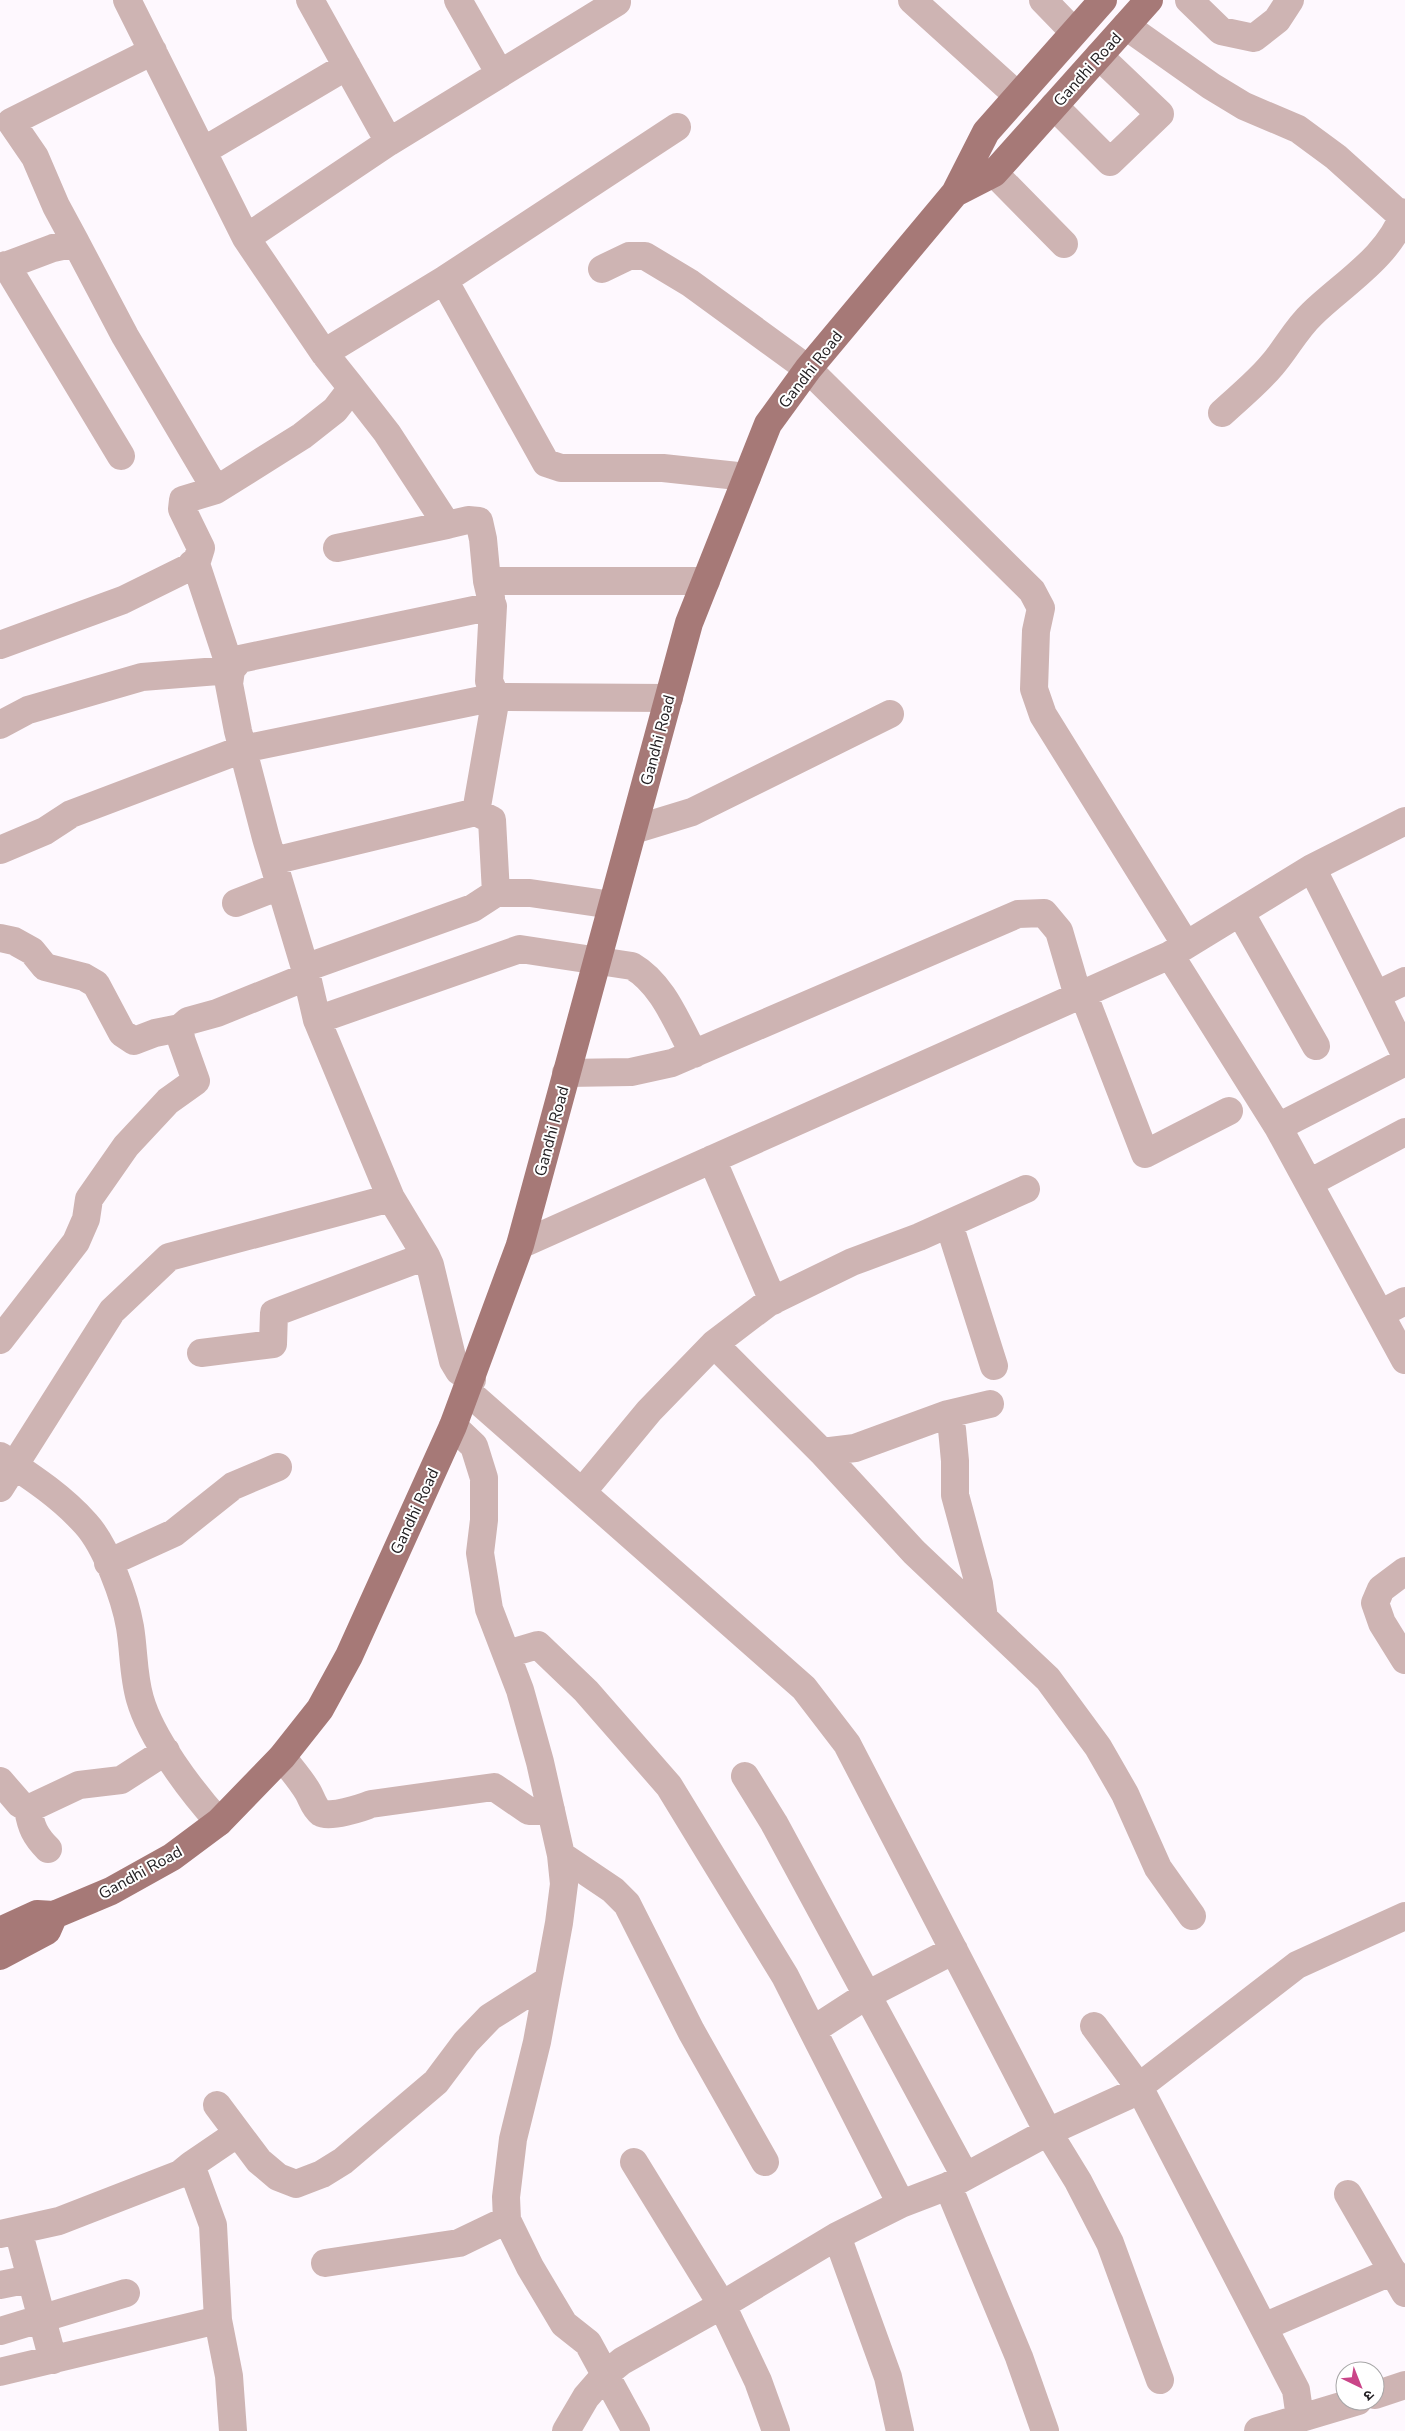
<svg xmlns="http://www.w3.org/2000/svg" width="1405" height="2431" viewBox="0 0 1405 2431" font-family="'Nunito Sans','Noto Sans Devanagari',sans-serif">
	<style>
		.lines { fill: none; stroke-linecap: round; stroke-linejoin: round }
		.minor { stroke: #ceb4b3; stroke-width: 28 }
		.major { stroke: #a67977; stroke-width: 28 }
		.labels { text-anchor: middle; stroke-width: 4; stroke-linejoin: round; paint-order: stroke }
		.street-label { font-size: 16px; fill: #232023; stroke: #fff }
	</style>
	<rect width="100%" height="100%" fill="#fef8fe"/>
	<g class="lines">
		<path class="minor" d="M127 0 246 238
			M310 0 389 142 617 2 615 0
			M458 0 500 74
			M912 0 1018 96
			M1043 0 1074 32
			M1189 0 1221 31 1254 38 1277 20 1290 0
			M1126 26 1211 86 1244 106 1298 129 1336 157 1396 211 1405 213
			M1054 106 1110 162 1160 114 1099 56
			M203 151 347 66
			M994 173 1064 244
			M76 243 56 206 35 157 11 122 153 51
			M6 265 121 456
			M0 268 53 248 76 243 125 336 216 490 302 436 335 410 352 388 324 353 246 238 389 142
			M602 269 629 256H645L690 283 808 369 1032 591 1041 608 1036 631 1034 689 1043 715 1186 945
			M444 280 546 463 561 468H663L747 477
			M324 353 444 280 677 127
			M352 388 387 433 447 525 468 520 479 521 483 539 487 581
			M1222 413C1238 398 1257 383 1272 365 1286 349 1296 329 1312 314 1344 283 1389 257 1404 213
			M337 548 447 525
			M491 598 487 581H706
			M0 645 123 600 196 564 201 548 182 509 183 500 216 490
			M0 725 28 710 142 677 231 670 196 564H192
			M633 830 692 812 890 714
			M0 850 45 831 71 814 243 749 496 697 476 812
			M273 861 476 812 492 820 496 893H530L612 905
			M1312 868 1376 995
			M236 903 280 886
			M1240 912 1316 1046
			M0 938 14 941 32 951 45 967 84 977 96 984 122 1033 134 1041 155 1033 180 1028
			M1170 955 1278 1127 1405 1360
			M305 968 473 908 496 893
			M1405 981 1376 995 1405 1054
			M1083 993 1145 1154 1229 1111
			M317 1020 305 968 266 838 238 731 229 684 231 670 240 659 493 606 489 681 496 697 669 698
			M566 1073 631 1072 672 1063 1018 914 1044 913 1059 931 1078 996
			M1278 1127 1405 1062
			M712 1159 773 1301
			M1309 1183 1405 1132
			M949 1224 994 1366
			M520 1245 1170 955 1312 868 1405 821
			M426 1256 430 1265 453 1361 459 1371 472 1380
			M1380 1314 1405 1301
			M0 1340 76 1242 86 1219 89 1199 126 1146 168 1101 196 1081 181 1039 180 1028 188 1021 217 1013 306 977
			M714 1344 822 1452 914 1552 1048 1679 1098 1747 1125 1794 1158 1868 1192 1916
			M201 1353 273 1344 274 1313 426 1256 391 1198 317 1020 520 949 632 966C663 984 677 1023 694 1054
			M467 1391 804 1688 847 1744 1048 2132 1078 2181 1110 2243 1160 2380
			M948 1414 952 1429 955 1461V1495L979 1584 984 1618
			M822 1452 855 1448 948 1414 990 1404
			M0 1456C30 1476 61 1496 86 1524 106 1546 125 1598 130 1627 134 1651 133 1675 140 1699 151 1738 191 1791 219 1822
			M0 1488 112 1311 169 1257 391 1198
			M582 1492 649 1411 714 1344 768 1303 852 1262 919 1237 1026 1189
			M108 1563 174 1533 233 1486 278 1467
			M1405 1571 1381 1589 1375 1603 1382 1623 1405 1660
			M507 1654 538 1645 586 1691 669 1786 785 1976 901 2204
			M282 1757C291 1769 301 1780 308 1792 312 1799 314 1808 321 1813 329 1818 362 1808 371 1804L494 1787 529 1811 551 1810
			M745 1776 774 1823 965 2176
			M0 1781 20 1804 28 1809 79 1785 121 1780 166 1751
			M28 1809C31 1827 35 1836 48 1849
			M561 1855 613 1890 627 1904 691 2031 765 2162
			M1094 2026 1139 2087 1296 2390 1300 2418
			M813 2030 867 1995 954 1950
			M217 2105 259 2161 278 2177 296 2184 322 2174 343 2161 436 2082 466 2042 490 2017 547 1981
			M634 2162 722 2305 758 2381 776 2431
			M191 2165 238 2133
			M948 2186 1019 2357 1045 2431
			M1348 2194 1405 2293
			M507 2220 530 2267 564 2324 588 2343 636 2431
			M18 2230 53 2360
			M0 2234 59 2221 180 2174 191 2165 213 2225 218 2320 229 2376 233 2431
			M837 2236 888 2377 900 2431
			M325 2263 459 2243 507 2220 506 2197 513 2139 537 2042 559 1923 564 1884 561 1855 540 1762 520 1690 489 1609 480 1553 484 1520V1478L474 1446 453 1426
			M0 2285 30 2279
			M1275 2322 1393 2271
			M0 2331 126 2293
			M0 2372 218 2320
			M1375 2395 1405 2385
			M566 2431 586 2397 606 2374 622 2361 722 2305 837 2236 901 2204 948 2186 1048 2132 1127 2096 1297 1965 1405 1916
			M1258 2431 1358 2401"/>
		<path class="major" d="M955 193 994 173 1149 0
			M0 1931 37 1914 54 1915 111 1891 172 1857 219 1822 282 1757 320 1709 349 1656 453 1426 520 1245 689 623 768 424 808 369 955 193 986 132 1103 0
			M0 1956 47 1931 54 1915"/>
	</g>
	<g class="labels">
		<g class="street-label">
			<text transform="translate(1087 69) rotate(-48)" y="6">Gandhi Road</text>
			<text transform="translate(810 369) rotate(-52)" y="6">Gandhi Road</text>
			<text transform="translate(657 740) rotate(-75)" y="6">Gandhi Road</text>
			<text transform="translate(551 1131) rotate(-75)" y="6">Gandhi Road</text>
			<text transform="translate(414 1511) rotate(-65)" y="6">Gandhi Road</text>
			<text transform="translate(140 1872) rotate(-29)" y="6">Gandhi Road</text>
		</g>
	</g>
	<g transform="translate(1360 2386) rotate(137)"><circle r="24" fill="#ffffff" stroke="#a7a6a7"/>
	<path d="M0-4L9 19L0 12L-9 19Z" fill="#ca4588"/>
	<text y="-8" font-size="14" font-weight="bold" text-anchor="middle" fill="#232023">उ</text>
	</g>
</svg>
